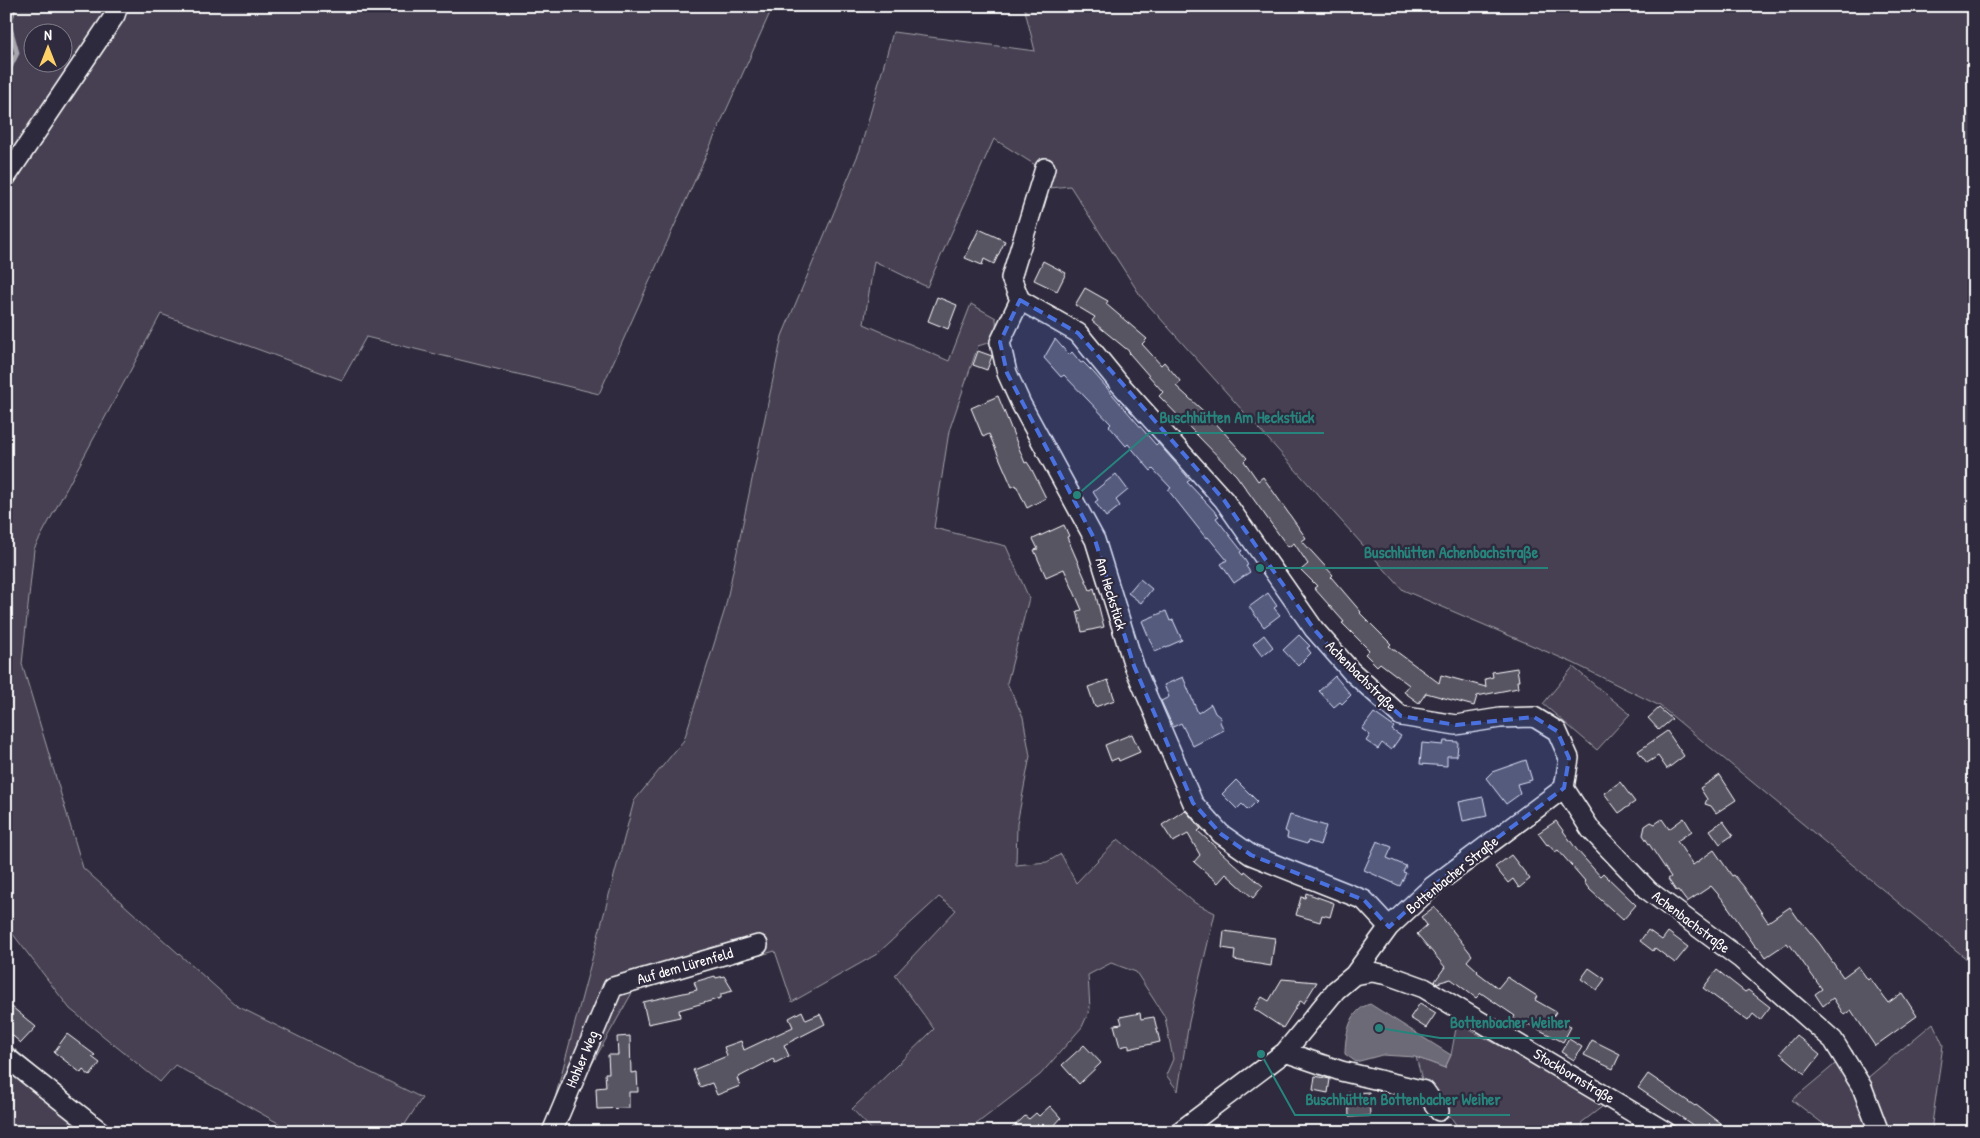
<svg xmlns="http://www.w3.org/2000/svg" width="1980" height="1138" viewBox="0 0 1980 1138" font-family="'Patrick Hand',sans-serif">
	<style>
		.green { fill: #464152; stroke: #a2a0a8; fill-rule: evenodd }
		.water { fill: #6d6a77; stroke: #a7a6ad }
		.lines { fill: none; stroke-linecap: round; stroke-linejoin: round }
		.stream { stroke: #a7a6ad; stroke-width: 5 }
		.building { fill: #595564; stroke: #fff }
		.minor-casing { stroke: #fff; stroke-width: 22 }
		.minor { stroke: #2f2a3d; stroke-width: 19 }
		.marked { fill: #4a71e0; fill-opacity: 0.2; stroke: #4a71e0; stroke-width: 4; stroke-dasharray: 10 6; stroke-linejoin: round }
		.labels { text-anchor: middle; stroke-width: 4.5; stroke-linejoin: round; paint-order: stroke }
		.street-label { font-size: 15px; fill: #fff; stroke: #2f2a3d }
		.leader { fill: none; stroke: #27847c; stroke-width: 2 }
		.callout-dot { fill: #27847c; stroke: #2f2a3d; stroke-width: 2 }
		.callout-label { font-size: 16px; text-anchor: middle; font-weight: bold; fill: #27847c; stroke: #2f2a3d; stroke-width: 4.5; stroke-linejoin: round; paint-order: stroke }
	</style>
	<rect width="100%" height="100%" fill="#2f2a3d"/>
	<filter id="ink" filterUnits="userSpaceOnUse"><feTurbulence type="fractalNoise" baseFrequency=".02" numOctaves="2"/><feDisplacementMap in="SourceGraphic" scale="10" xChannelSelector="R" yChannelSelector="G"/><feConvolveMatrix kernelMatrix="1 2 1 2 8 2 1 2 1" color-interpolation-filters="sRGB"/></filter>
	<g filter="url(#ink)">
		<path class="green" d="M6 6H773L599 394 366 337 342 380 161 314 34 549 22 664 83 868 237 1006 422 1098 400 1132H294L175 1065 160 1082 70 1009 6 925ZM32 32H62V62H32Z
			M1024 6H1974V965L1660 706 1573 663 1403 590 1142 298 1070 186 1050 188 1040 168 994 139 927 287 874 261 864 324 949 361 971 304 996 318 997 340 978 346 949 431 934 528 1006 546 1029 598 1007 683 1023 717 1030 756 1017 824 1016 865 1047 862 1061 854 1076 883 1118 839 1195 903 1215 913 1189 1022 1178 1091 1166 1075 1173 1059 1165 1017 1136 972 1111 963 1088 975 1090 1009 1082 1027 1040 1075 966 1132H874L852 1109 934 1029 895 975 956 910 939 897 877 954 792 1002 775 951 633 991 554 1132H546L634 801 684 740 725 609 782 336 860 150 893 32 1035 51Z
			M1573 667 1630 714 1597 750 1543 704Z
			M1457 1023 1607 1103 1581 1123 1587 1132H1461L1446 1110 1425 1091 1416 1057 1445 1068 1451 1055Z
			M1933 1023 1943 1045 1932 1124 1934 1132H1834L1792 1100 1852 1050 1865 1080Z
			M6 1042 106 1126 101 1132H6Z"/>
		<path class="water" d="M1370 1004 1451 1055 1445 1068 1415 1057 1382 1055 1356 1062 1345 1054C1345 1035 1350 1009 1370 1004Z"/>
		<g class="lines">
			<path class="stream" d="M6 76 17 53 9 24 15 6"/>
		</g>
		<path class="building" d="M979 229 1005 241 994 264 984 259 982 265 965 258Z
			M1043 261 1066 273 1057 291 1034 280Z
			M1085 288 1108 301 1106 304 1147 339 1142 344 1161 365 1164 362 1181 382 1176 386 1212 419 1247 458 1244 461 1258 481 1263 477 1306 538 1302 541 1333 575 1331 577 1361 612 1360 613 1391 644 1389 646 1439 683 1441 675 1486 687 1485 679 1493 677 1492 672 1517 668 1519 681H1517L1518 688 1477 696 1474 706 1426 693 1419 703 1404 692 1409 685 1380 663 1377 666 1365 654 1369 650 1342 623 1344 622 1314 588 1317 586 1301 570 1308 564 1294 543 1288 547 1236 475 1159 396 1163 392 1129 353 1130 352 1092 321 1095 317 1075 305Z
			M937 297 957 305 948 329 928 321Z
			M1055 339 1069 355 1072 352 1081 363 1083 362 1094 373 1156 445 1158 443 1186 475 1190 480 1187 482 1219 516 1216 518 1242 551 1240 552 1248 565 1246 566 1250 572 1234 583 1221 564 1227 560 1208 537 1206 538 1168 490 1171 488 1153 469 1151 471 1128 444 1126 446 1109 426 1111 424 1064 375 1061 377 1044 358Z
			M978 351 992 356 987 370 973 365Z
			M998 396 1025 463 1027 462 1031 468 1046 498 1027 508 1016 485 1012 487 989 434 983 437 971 408Z
			M1116 474 1128 490 1116 500 1120 506 1106 517 1095 502 1098 500 1093 492Z
			M1064 525 1069 536 1067 537 1090 590 1094 588 1104 627 1082 632 1077 611 1082 610 1064 569 1046 577 1034 550 1038 549 1033 539Z
			M1140 579 1152 589 1141 603 1128 593Z
			M1268 593 1277 606 1274 608 1280 615 1264 627 1249 607Z
			M1166 611 1170 621 1173 620 1182 640 1155 652 1142 621Z
			M1264 635 1273 647 1262 656 1253 644Z
			M1299 635 1310 646 1307 648 1311 653 1298 666 1283 650Z
			M1335 676 1351 695 1342 704 1340 702 1334 707 1319 691Z
			M1183 677 1198 713 1211 704 1215 713 1221 718 1220 722 1224 730 1193 746 1181 723 1173 727 1161 701 1169 697 1164 685Z
			M1108 680 1115 700 1095 707 1088 687Z
			M1659 708 1672 719 1659 730 1648 718Z
			M1374 713 1394 727 1392 730 1401 736 1391 750 1382 743 1378 749 1366 741 1370 735 1362 729Z
			M1667 731 1684 756 1667 769 1658 756 1647 763 1638 751Z
			M1132 734 1140 752 1119 761 1118 758 1111 761 1105 745Z
			M1444 741 1458 742 1457 756H1447V766L1420 764 1422 743 1443 745Z
			M1526 760 1532 780 1517 784 1520 794 1506 804 1486 778 1492 772Z
			M1720 775 1736 800 1716 813 1711 806 1705 804 1707 799 1700 788Z
			M1236 780 1257 801 1248 810 1242 804 1237 809 1222 794Z
			M1620 782 1635 802 1619 813 1604 793Z
			M1483 797 1487 816 1463 821 1459 802Z
			M1185 810 1201 829 1198 831 1244 873 1245 871 1263 886 1253 898 1226 874 1218 883 1194 862 1200 855 1188 834 1173 842 1162 825Z
			M1290 815 1326 826 1320 845 1308 841 1307 844 1287 838 1288 833 1285 831Z
			M1684 818 1692 831 1677 841 1693 865 1714 850 1732 876 1734 875 1744 887 1768 922 1790 907 1799 920H1800L1820 944 1843 977 1858 966 1868 980 1870 978 1888 1003 1902 993 1917 1016 1875 1046 1851 1010 1844 1015 1833 998 1823 1006 1815 994 1822 989 1790 945 1789 946 1787 943 1766 957 1762 951 1755 946 1724 901 1711 886 1687 902 1678 890 1676 891 1668 879 1671 877 1643 835 1645 826 1651 822 1655 824 1662 819 1669 829Z
			M1556 821 1577 850 1600 876 1603 873 1636 905 1623 920 1589 889 1584 882 1585 881 1558 850 1555 852 1548 844 1547 845 1538 833Z
			M1723 821 1733 835 1720 844 1710 830Z
			M1377 841 1392 847 1387 858 1406 866 1403 872 1406 873 1400 886 1364 870Z
			M1511 855 1530 879 1519 888 1513 879 1508 883 1495 867Z
			M1306 893 1334 903 1330 917 1322 915 1320 922 1296 915 1301 897 1305 898Z
			M1434 907 1472 955 1467 961 1478 971 1477 972 1498 988 1507 977 1537 996 1535 1000 1556 1012 1552 1018 1571 1027 1563 1042 1528 1024 1526 1027 1513 1019 1515 1016 1481 993 1476 998 1451 979 1437 983 1435 981 1445 967 1417 934 1427 925 1421 917Z
			M1648 930 1662 940 1668 932 1688 947 1675 963 1655 948 1653 951 1640 941Z
			M1224 931 1275 938 1271 966 1234 960 1235 950 1222 948Z
			M1589 968 1605 979 1597 990 1581 979Z
			M1717 970 1745 992 1748 990 1770 1007 1760 1020 1753 1014 1748 1021 1703 988Z
			M715 976 716 978 724 976 733 991 721 994V998L679 1010 680 1017 648 1024 643 1002 697 990 694 982Z
			M1282 979 1317 982 1304 1003 1300 1001 1283 1028 1254 1009 1262 997 1269 1001Z
			M1420 1003 1436 1013 1426 1028 1410 1018Z
			M12 1007 36 1027 21 1043 6 1030V1014Z
			M802 1011 806 1020 820 1014 825 1024 784 1045 789 1056 775 1063 773 1059 737 1078 740 1086 717 1095 712 1083 700 1087 693 1070 727 1056 724 1047 741 1041 744 1050 793 1027 789 1018Z
			M1140 1013 1141 1019 1154 1017 1160 1042 1129 1049V1045L1120 1047 1114 1025 1122 1024 1120 1017Z
			M67 1034 95 1055 92 1057 100 1063 90 1076 83 1070 81 1073 54 1052Z
			M1796 1035 1820 1055 1805 1074 1780 1053Z
			M630 1036 631 1073 637 1072 638 1092H629V1108L597 1109 596 1088 606 1087 605 1073H609L608 1055H618L617 1037Z
			M1569 1039 1582 1047 1574 1060 1561 1052Z
			M1592 1040 1620 1054 1613 1069 1584 1055Z
			M1084 1045 1101 1063 1079 1084 1062 1065Z
			M1648 1074 1695 1106 1696 1105 1721 1124 1716 1132H1703L1638 1088Z
			M1315 1076 1330 1079 1328 1093 1313 1090Z
			M1369 1092 1370 1116 1349 1117 1348 1093Z
			M1050 1106 1061 1118 1054 1126 1060 1132H1008L1025 1116 1029 1119 1036 1113 1039 1116Z"/>
		<g class="lines">
			<defs>
				<path id="minor" d="M1045 168 1011 278 1020 300 1000 342 1007 373 1021 404 1095 540 1134 666 1193 803 1221 834 1251 855 1364 900 1389 927
					M6 177 115 15 118 6
					M1020 300 1078 333 1118 382 1224 500 1314 629 1351 671 1401 716 1456 725 1500 718 1534 717 1557 731 1569 758 1564 788 1591 830 1649 891 1741 959 1833 1040 1862 1087 1879 1132
					M1354 975 1389 927 1433 886 1564 788
					M1285 1052 1341 1071 1425 1091 1439 1111
					M6 1057 101 1132
					M552 1132 613 987 758 945
					M1179 1132 1285 1052 1336 990 1354 975 1372 972 1388 975 1424 988 1666 1132"/>
			</defs>
			<use href="#minor" class="minor-casing"/>
			<use href="#minor" class="minor"/>
		</g>
	</g>
	<path class="marked" d="M1020 300 1078 333 1224 500 1314 629 1351 671 1401 716 1456 725 1534 717 1557 731 1569 758 1564 788 1433 886 1389 927 1364 900 1251 855 1221 834 1193 803 1134 666 1095 540 1007 373 1000 342Z"/>
	<g class="labels">
		<g class="street-label">
			<text transform="translate(1111 594) rotate(73)" y="5">Am Heckstück</text>
			<text transform="translate(1361 676) rotate(45)" y="5">Achenbachstraße</text>
			<text transform="translate(1452 875) rotate(-39)" y="5">Bottenbacher Straße</text>
			<text transform="translate(1691 922) rotate(37)" y="5">Achenbachstraße</text>
			<text transform="translate(685 966) rotate(-16)" y="5">Auf dem Lürenfeld</text>
			<text transform="translate(582 1059) rotate(-67)" y="5">Hohler Weg</text>
			<text transform="translate(1574 1076) rotate(31)" y="5">Stockbornstraße</text>
		</g>
	</g>
	<path class="leader" d="M1077 495L1149 433H1324M1260 568L1354 568H1548M1379 1028L1440 1038H1580M1261 1054L1295 1115H1510"/>
	<g class="callout-dot">
		<circle cx="1077" cy="495" r="5"/>
		<circle cx="1260" cy="568" r="5"/>
		<circle cx="1379" cy="1028" r="5"/>
		<circle cx="1261" cy="1054" r="5"/>
	</g>
	<g class="callout-label">
		<text x="1237" y="423">Buschhütten Am Heckstück</text>
		<text x="1451" y="558">Buschhütten Achenbachstraße</text>
		<text x="1510" y="1028">Bottenbacher Weiher</text>
		<text x="1403" y="1105">Buschhütten Bottenbacher Weiher</text>
	</g>
	<rect width="1980" height="1138" fill="none" stroke="#2f2a3d" stroke-width="25"/>
	<rect x="12" y="12" width="1955" height="1113" fill="none" stroke="#fff" stroke-width="2" filter="url(#ink)"/>
	<g transform="translate(48 48)"><circle r="24" fill="#2f2a3d" stroke="#827f8b"/>
	<path d="M0-4L9 19L0 12L-9 19Z" fill="#ffd166"/>
	<text y="-8" font-size="14" font-weight="bold" text-anchor="middle" fill="#ffffff">N</text>
	</g>
</svg>
